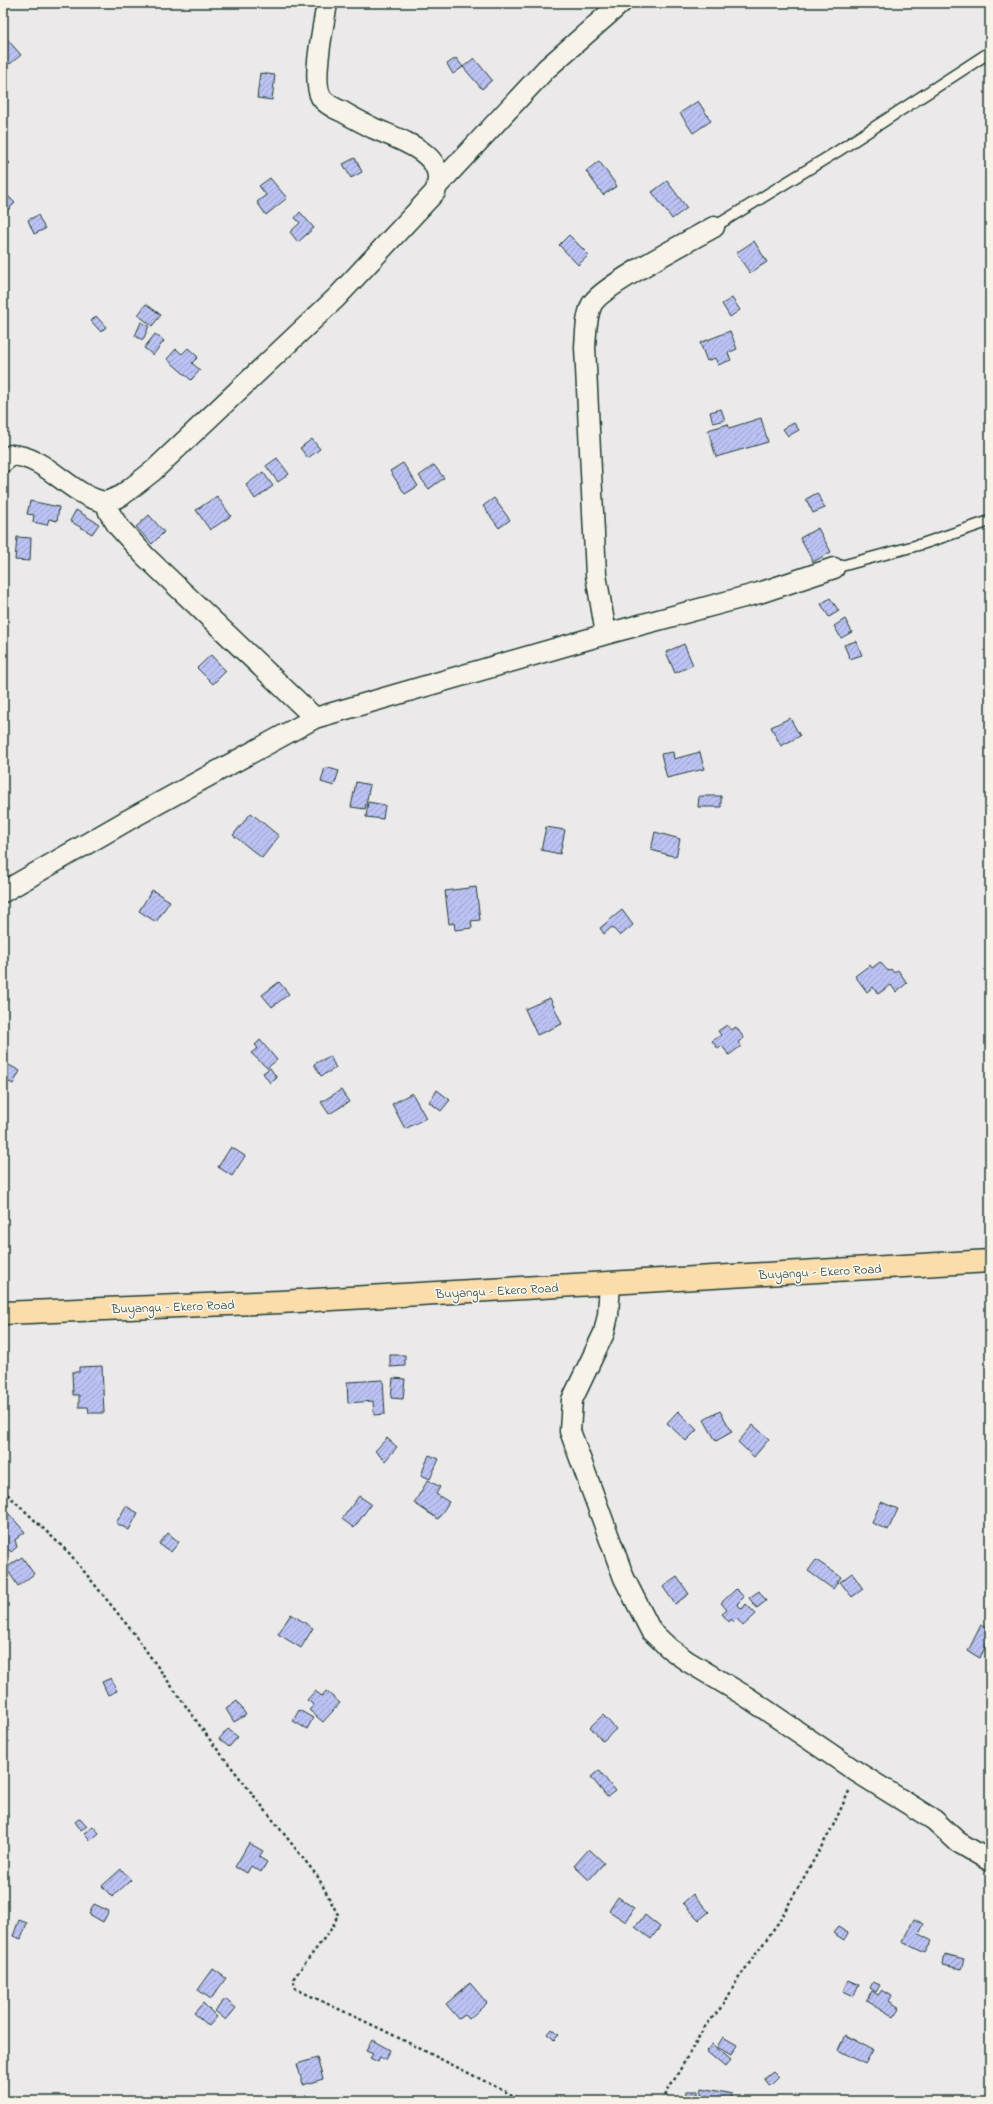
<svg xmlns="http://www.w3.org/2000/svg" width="993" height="2104" viewBox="0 0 993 2104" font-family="'Indie Flower',sans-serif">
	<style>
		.building { fill: url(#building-hatch); stroke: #1f3d34 }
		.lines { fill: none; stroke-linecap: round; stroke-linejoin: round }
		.lane-casing { stroke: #1f3d34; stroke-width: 13 }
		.street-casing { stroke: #1f3d34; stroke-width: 23 }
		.primary-casing { stroke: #1f3d34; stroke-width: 25 }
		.path { stroke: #1f3d34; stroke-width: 2.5; stroke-dasharray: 3 3; stroke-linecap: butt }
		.lane { stroke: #f7f3e8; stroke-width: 10 }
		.street { stroke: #f7f3e8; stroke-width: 20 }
		.primary { stroke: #fbddab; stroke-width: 22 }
		.labels { text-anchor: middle; stroke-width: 3.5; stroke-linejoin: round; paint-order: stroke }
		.street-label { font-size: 13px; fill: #1f3d34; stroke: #f7f3e8 }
	</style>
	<defs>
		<pattern id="building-hatch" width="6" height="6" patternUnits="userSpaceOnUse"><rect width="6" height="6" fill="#bcc2f4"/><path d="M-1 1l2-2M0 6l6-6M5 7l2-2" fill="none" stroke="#989fc6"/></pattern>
	</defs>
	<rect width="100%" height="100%" fill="#ebe9ea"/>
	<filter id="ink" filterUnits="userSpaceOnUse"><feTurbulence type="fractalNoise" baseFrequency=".025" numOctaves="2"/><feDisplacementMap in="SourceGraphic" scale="8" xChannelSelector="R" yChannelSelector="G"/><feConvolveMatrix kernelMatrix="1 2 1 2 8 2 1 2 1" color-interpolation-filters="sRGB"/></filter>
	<g filter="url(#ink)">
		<path class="building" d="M7 39 21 55 10 64 3 56V42Z
			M456 58 463 67 453 74 447 64Z
			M474 58 492 80 482 89 463 67Z
			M260 73 275 75 272 100 257 98Z
			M698 101 711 121 693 133 680 113Z
			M3 156 10 163 4 169 3 168Z
			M355 158 362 172 351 178 343 164Z
			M599 161 617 186 603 195 586 171Z
			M270 178 287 198 266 215 257 202 266 195 259 186Z
			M667 181 687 208 672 219 652 192Z
			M7 195 15 203 3 215V200Z
			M300 212 314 228 298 242 290 232 300 223 295 218Z
			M38 215 45 229 34 234 28 220Z
			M569 235 589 255 578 265 559 245Z
			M754 241 767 262 750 273 736 253Z
			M732 298 740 310 730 317 722 304Z
			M146 304 161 315 152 326 138 315Z
			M96 316 106 327 101 332 91 321Z
			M141 322 149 326 143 340 135 336Z
			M730 331 737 349 728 353 731 360 718 365 715 358 707 361 700 343Z
			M155 334 164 341 153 355 144 348Z
			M188 348 198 357 192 363 200 370 191 380 167 359 176 349 182 354Z
			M721 409 725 420 713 423 710 412Z
			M761 418 768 442 716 457 708 430 728 424 729 428Z
			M794 423 799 430 788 436 783 429Z
			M312 439 320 449 308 458 300 448Z
			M277 458 289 474 278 482 266 466Z
			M403 463 418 486 405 494 390 471Z
			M434 465 444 478 429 489 419 476Z
			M263 472 273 486 255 499 246 485Z
			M817 493 825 508 813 513 806 499Z
			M217 496 231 516 210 530 196 510Z
			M494 498 510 520 499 528 483 506Z
			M30 501 59 507 57 521 49 519 47 525 33 522 34 515 27 514Z
			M76 510 99 524 92 534 70 521Z
			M149 515 164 532 152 544 136 527Z
			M818 528 831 552 813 562 800 538Z
			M17 537 31 538 30 561 15 560Z
			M830 598 839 611 829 617 821 604Z
			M845 619 852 632 841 638 834 626Z
			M856 641 862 655 850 659 844 645Z
			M684 644 693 665 675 673 666 652Z
			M211 655 226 671 213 684 197 668Z
			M790 718 800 736 781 746 771 727Z
			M673 752 674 759 700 752 704 769 667 778 661 754Z
			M325 767 339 771 334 786 321 782Z
			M356 782 370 785 365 809 351 807Z
			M699 796H721V807H698Z
			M368 802 385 805 383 819 366 817Z
			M251 813 279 836 262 858 233 835Z
			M546 827 565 830 560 854 541 850Z
			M655 832 680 839 676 857 651 850Z
			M476 887 480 920 471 921 472 928 455 930 454 923 449 924 445 891Z
			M152 890 170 901 156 922 139 911Z
			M622 910 633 925 620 936 612 927 604 934 600 928Z
			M880 962 888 971 891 969 894 973 898 970 907 983 896 992 891 985 878 994 873 987 867 992 855 976 870 965 872 968Z
			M279 982 289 994 272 1007 262 995Z
			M550 998 562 1024 537 1035 525 1009Z
			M727 1025 731 1030 736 1027 744 1038 738 1042 741 1046 729 1055 722 1046 718 1049 712 1041 721 1035 718 1031Z
			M260 1040 277 1060 267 1068 251 1053 258 1048 255 1045Z
			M330 1056 336 1068 321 1076 314 1064Z
			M7 1064 20 1071 13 1084 3 1079V1073Z
			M270 1068 277 1078 270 1083 263 1073Z
			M341 1090 349 1102 329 1114 321 1102Z
			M437 1090 450 1100 441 1111 429 1102Z
			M412 1093 426 1118 405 1129 392 1104Z
			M231 1147 245 1156 232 1176 218 1167Z
			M390 1355H405V1366L390 1367Z
			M102 1366 104 1413H89L88 1407H79V1395H73L72 1372H79V1367Z
			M393 1378 405 1379 403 1399 391 1398Z
			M383 1380 385 1414 374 1415 373 1401 348 1403 347 1382Z
			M678 1411 697 1430 686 1441 667 1423Z
			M720 1411 732 1432 716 1441 704 1420Z
			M753 1425 769 1439 754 1457 738 1442Z
			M387 1438 397 1447 385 1461 375 1451Z
			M429 1455 439 1459 430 1479 421 1475Z
			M428 1480 440 1487 436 1494 449 1502 438 1519 414 1503Z
			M359 1496 371 1504 354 1528 342 1519Z
			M881 1502 898 1509 888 1530 872 1523Z
			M126 1506 138 1513 129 1530 116 1523Z
			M9 1514 25 1532 15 1540 17 1547 11 1552 6 1547 3 1550V1520Z
			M168 1533 179 1542 171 1552 159 1544Z
			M22 1557 34 1574 18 1586 6 1568Z
			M816 1560 841 1577 833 1589 808 1571Z
			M852 1573 863 1589 852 1597 840 1582Z
			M677 1577 689 1594 675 1604 663 1587Z
			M736 1589 744 1597 737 1604 742 1609 746 1604 756 1614 743 1626 737 1619 734 1622 731 1619 729 1622 722 1614 727 1610 721 1603Z
			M759 1591 766 1601 757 1608 749 1598Z
			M291 1614 313 1628 301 1648 278 1634Z
			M981 1625 990 1629V1637L980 1658 968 1651Z
			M111 1678 117 1691 108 1695 102 1682Z
			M315 1691 322 1696 326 1691 340 1703 323 1722 309 1710 314 1705 307 1700Z
			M237 1701 246 1715 234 1722 226 1709Z
			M299 1710 313 1718 307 1729 293 1721Z
			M603 1715 616 1729 603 1741 590 1727Z
			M228 1729 238 1737 229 1747 219 1739Z
			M599 1770 615 1791 607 1797 591 1777Z
			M80 1818 87 1826 81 1830 75 1822Z
			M93 1826 99 1833 90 1841 84 1833Z
			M249 1843 263 1851 259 1857 267 1862 261 1872 251 1866 247 1873 235 1867Z
			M589 1849 604 1863 589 1880 574 1866Z
			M121 1869 131 1880 112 1897 102 1886Z
			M693 1894 709 1912 699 1920 683 1903Z
			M618 1897 634 1908 626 1922 609 1911Z
			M94 1904 109 1911 103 1922 89 1914Z
			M645 1915 660 1927 651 1939 635 1927Z
			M914 1919 924 1924 919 1934 932 1941 925 1953 902 1942Z
			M19 1920 27 1923 21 1939 13 1936Z
			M838 1927 848 1933 844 1940 833 1933Z
			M945 1954 964 1959 961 1969 943 1965Z
			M213 1969 226 1978 211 1999 198 1990Z
			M848 1980 859 1985 854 1996 843 1991Z
			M873 1982 880 1985 876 1992 870 1988Z
			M470 1983 487 2003 469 2019 465 2015 459 2019 446 2004Z
			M882 1990 892 1996 889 2001 900 2008 894 2017 866 2000 872 1991 878 1995Z
			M225 1999 236 2008 226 2020 215 2011Z
			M203 2003 217 2017 209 2026 194 2013Z
			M552 2029 559 2035 554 2040 548 2034Z
			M845 2035 873 2050 865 2064 838 2050Z
			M723 2037 737 2045 731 2055 717 2047Z
			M372 2040 390 2050 385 2060 380 2057 378 2062 370 2058 373 2054 366 2051Z
			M712 2044 731 2060 725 2067 706 2051Z
			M317 2058 323 2079 303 2085 297 2064Z
			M773 2071 779 2077 770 2086 764 2078Z
			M702 2088 732 2094 731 2101H700Z
			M687 2091H698V2100L686 2099Z"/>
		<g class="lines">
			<defs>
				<path id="lane" d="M714 227 838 151 990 52
					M834 568 922 544 990 521"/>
				<path id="street" d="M438 185 546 69 621 3
					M3 462 12 455C48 457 71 497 106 502L109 512 118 526 145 556 315 718
					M106 502 121 496 153 471 336 298 435 192C451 154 399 140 373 128 363 123 353 118 343 112 336 109 325 104 321 97 311 79 324 24 327 3
					M606 634 596 575 585 347C586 334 586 316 592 304 602 286 691 240 714 227
					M3 892 128 820 315 718 606 634 759 593 834 568
					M610 1283 608 1315 604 1333 572 1400 570 1431 624 1578 651 1631 669 1648 687 1661 747 1697 857 1772 934 1820 958 1842 990 1861"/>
				<path id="primary" d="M3 1313 280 1302 990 1261"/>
			</defs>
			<use href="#lane" class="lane-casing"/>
			<use href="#street" class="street-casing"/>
			<use href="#primary" class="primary-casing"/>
			<path class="path" d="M3 1490 70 1554 132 1631 213 1744 318 1877 338 1915 332 1928 293 1979 296 1989 383 2030 524 2101
				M662 2101 704 2028 724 2004 738 1979 778 1923 832 1828 850 1789"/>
			<use href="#lane" class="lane"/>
			<use href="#street" class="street"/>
			<use href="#primary" class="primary"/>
		</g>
	</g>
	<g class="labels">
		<g class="street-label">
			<text transform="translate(820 1271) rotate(-3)" y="5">Buyangu - Ekero Road</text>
			<text transform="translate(497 1290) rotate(-3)" y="5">Buyangu - Ekero Road</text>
			<text transform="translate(173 1306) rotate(-2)" y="5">Buyangu - Ekero Road</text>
		</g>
	</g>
	<rect width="993" height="2104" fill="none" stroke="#f7f3e8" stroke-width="16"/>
	<rect x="8" y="8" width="977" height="2088" fill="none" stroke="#1f3d34" stroke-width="1.5" filter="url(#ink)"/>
</svg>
